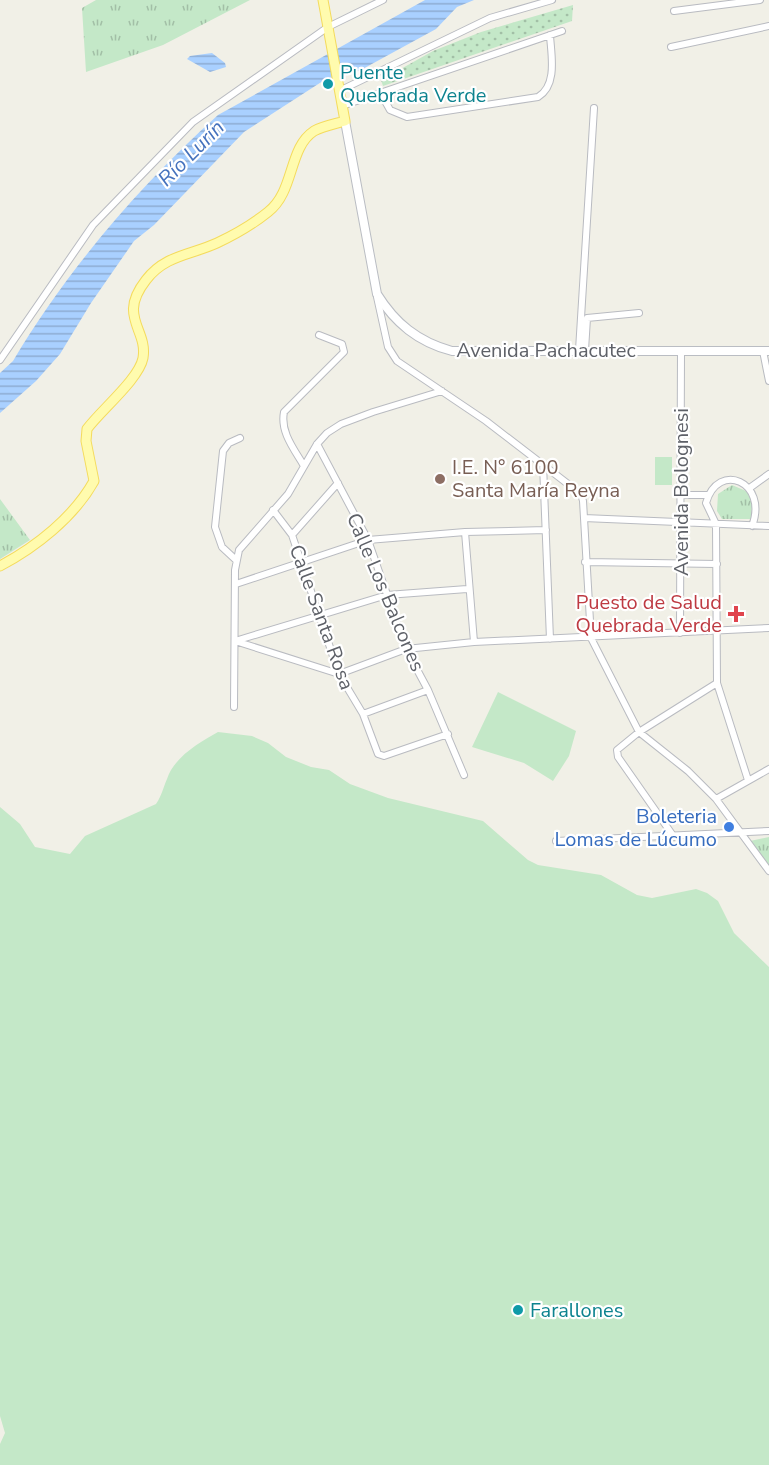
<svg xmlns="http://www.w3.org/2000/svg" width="769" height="1465" viewBox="0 0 769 1465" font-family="'Nunito Sans',sans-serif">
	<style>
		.grass { fill: #c4e8c8 }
		.park { fill: url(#park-tufts) }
		.garden { fill: url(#garden-dots) }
		.water { fill: url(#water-rules) }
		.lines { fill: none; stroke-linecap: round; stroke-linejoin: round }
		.minor-casing { stroke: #b9bbc1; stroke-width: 8 }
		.secondary-casing { stroke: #babdc3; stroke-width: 10 }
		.primary-casing { stroke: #f4db5d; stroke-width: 11 }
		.minor { stroke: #fff; stroke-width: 6 }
		.secondary { stroke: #fff; stroke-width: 8 }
		.primary { stroke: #fffbae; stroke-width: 9 }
		.culture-dot { fill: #0f9aa8; stroke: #fff; stroke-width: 2 }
		.education-dot { fill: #8d6e63; stroke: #fff; stroke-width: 2 }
		.health-dot { fill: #e0444e; stroke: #fff; stroke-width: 2 }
		.shop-dot { fill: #3f7fe0; stroke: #fff; stroke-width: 2 }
		.labels { text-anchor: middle; stroke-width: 4.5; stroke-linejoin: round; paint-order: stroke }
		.culture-label { font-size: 20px; fill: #0d838f; stroke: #fff; text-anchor: start }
		.street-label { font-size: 20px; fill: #5e6168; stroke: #fff }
		.education-label { font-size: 20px; fill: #785e54; stroke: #fff; text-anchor: start }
		.health-label { font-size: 20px; fill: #be3a42; stroke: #fff; text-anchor: end }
		.shop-label { font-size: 20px; fill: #366cbe; stroke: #fff; text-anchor: end }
		.water-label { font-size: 21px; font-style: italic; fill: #4572bd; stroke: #fff }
	</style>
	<defs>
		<pattern id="park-tufts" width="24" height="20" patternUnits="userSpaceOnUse" patternTransform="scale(1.5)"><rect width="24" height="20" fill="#c4e8c8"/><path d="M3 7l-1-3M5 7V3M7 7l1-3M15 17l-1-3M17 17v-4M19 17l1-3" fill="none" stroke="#a2bfa6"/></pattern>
		<pattern id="garden-dots" width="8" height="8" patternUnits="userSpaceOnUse" patternTransform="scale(1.5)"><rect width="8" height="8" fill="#c4e8c8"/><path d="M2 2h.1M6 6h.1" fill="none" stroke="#a2bfa6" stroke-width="1.8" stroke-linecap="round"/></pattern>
		<pattern id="water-rules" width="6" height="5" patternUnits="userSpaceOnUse" patternTransform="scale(1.5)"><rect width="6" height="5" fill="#a9d0ff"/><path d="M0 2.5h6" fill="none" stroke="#8dacd2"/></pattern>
	</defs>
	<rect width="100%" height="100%" fill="#f1f0e7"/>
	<path class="grass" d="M655 457H672V485H655Z
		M498 692 576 731 569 756 553 781 524 763 472 747Z
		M218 732 252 736 268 743 286 757 311 767 329 770 350 784 388 798 483 821 528 860 538 865 601 875 637 895 652 898 696 889 707 893 718 901 734 933 769 967V1465H0V1444L5 1433 0 1416V807L20 824 35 847 70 854 85 836 156 804C162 795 163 788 167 779 174 757 200 742 218 732Z"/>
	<path class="park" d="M96 0H250L163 45 86 72 82 8Z
		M732 485 753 494 751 519H722L717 511 718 494Z
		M0 499 30 540 0 559Z
		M769 837V865L750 841Z"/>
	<path class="garden" d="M573 5 572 21 383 86 381 80 433 51 481 32Z"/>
	<path class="water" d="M425 0H474L457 7 436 29 359 71 326 79 244 132 154 225 134 241 91 303 60 354 36 381 0 413V373L13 361C68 269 139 186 218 115Z
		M212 53 225 63 226 67 210 72 187 59 190 56Z"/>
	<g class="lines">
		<defs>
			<path id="minor" d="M674 11 760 0
				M671 47 769 26
				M339 91 490 18 552 0
				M380 92 390 110 407 117 538 97C558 85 551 54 550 35
				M342 106 562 31
				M377 297 388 347 397 361 486 421 581 494 583 501 591 638 639 732 688 771 716 799 769 871
				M579 350 594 108
				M585 350 587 318 639 313
				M763 351 769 381
				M0 360 93 225 193 122 328 27 383 0
				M317 444 368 540 406 649 428 690 464 775
				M543 464 550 639
				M304 466C294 449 280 432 284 412L344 352 342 344 319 335
				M751 487 769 474
				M682 495H708
				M273 510 292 535 339 674 363 714 378 754 384 756 448 734
				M584 518 769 526
				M465 532 474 642
				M292 535 338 483
				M236 560 222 547 215 527 223 451 229 443 240 438
				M585 562 717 564
				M236 584 368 540 465 532 546 530
				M680 633 681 350
				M235 641 339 674 406 649 474 642 769 628
				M235 641 387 595 467 589
				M234 707 235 570 239 550 288 494 317 444 327 433 341 424 373 412 442 391
				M363 714 428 690
				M748 780 717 683 716 524 706 503C718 460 769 482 752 526
				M716 799 769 769
				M674 837 618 757 617 750 639 732 717 683
				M556 841 769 831"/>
			<path id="secondary" d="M345 121 377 294C395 323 418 342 452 351H769"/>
			<path id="primary" d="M0 566C36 547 74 517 94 481L86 441 87 429C101 410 139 379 143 358 148 329 117 317 146 280 165 255 191 255 217 243 234 235 253 224 268 212 295 191 288 148 314 131 323 126 335 124 345 121L323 0"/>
		</defs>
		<use href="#minor" class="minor-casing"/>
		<use href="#secondary" class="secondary-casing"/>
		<use href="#primary" class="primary-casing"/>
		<use href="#minor" class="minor"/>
		<use href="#secondary" class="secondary"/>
		<use href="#primary" class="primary"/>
	</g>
	<g class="culture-dot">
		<circle cx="328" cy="84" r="6"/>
		<circle cx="518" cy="1310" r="6"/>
	</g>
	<circle class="education-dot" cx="440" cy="479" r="6"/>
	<path class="health-dot" d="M733 605h6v6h6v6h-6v6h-6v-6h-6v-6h6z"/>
	<circle class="shop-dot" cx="729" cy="827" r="6"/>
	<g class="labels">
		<g class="culture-label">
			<text x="340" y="79">Puente<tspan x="340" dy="23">Quebrada Verde</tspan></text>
			<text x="530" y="1317">Farallones</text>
		</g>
		<g class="street-label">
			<text x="546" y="357">Avenida Pachacutec</text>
			<text transform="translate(681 492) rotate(-90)" y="7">Avenida Bolognesi</text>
			<text transform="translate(386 592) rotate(67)" y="7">Calle Los Balcones</text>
			<text transform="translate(322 617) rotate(70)" y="7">Calle Santa Rosa</text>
		</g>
		<g class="education-label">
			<text x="452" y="474">I.E. N° 6100<tspan x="452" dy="23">Santa María Reyna</tspan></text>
		</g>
		<g class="health-label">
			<text x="722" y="609">Puesto de Salud<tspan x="722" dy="23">Quebrada Verde</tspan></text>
		</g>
		<g class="shop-label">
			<text x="717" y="823">Boleteria<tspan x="717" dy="23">Lomas de Lúcumo</tspan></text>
		</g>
		<g class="water-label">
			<text transform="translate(191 153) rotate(-45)" y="7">Río Lurín</text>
		</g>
	</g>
</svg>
